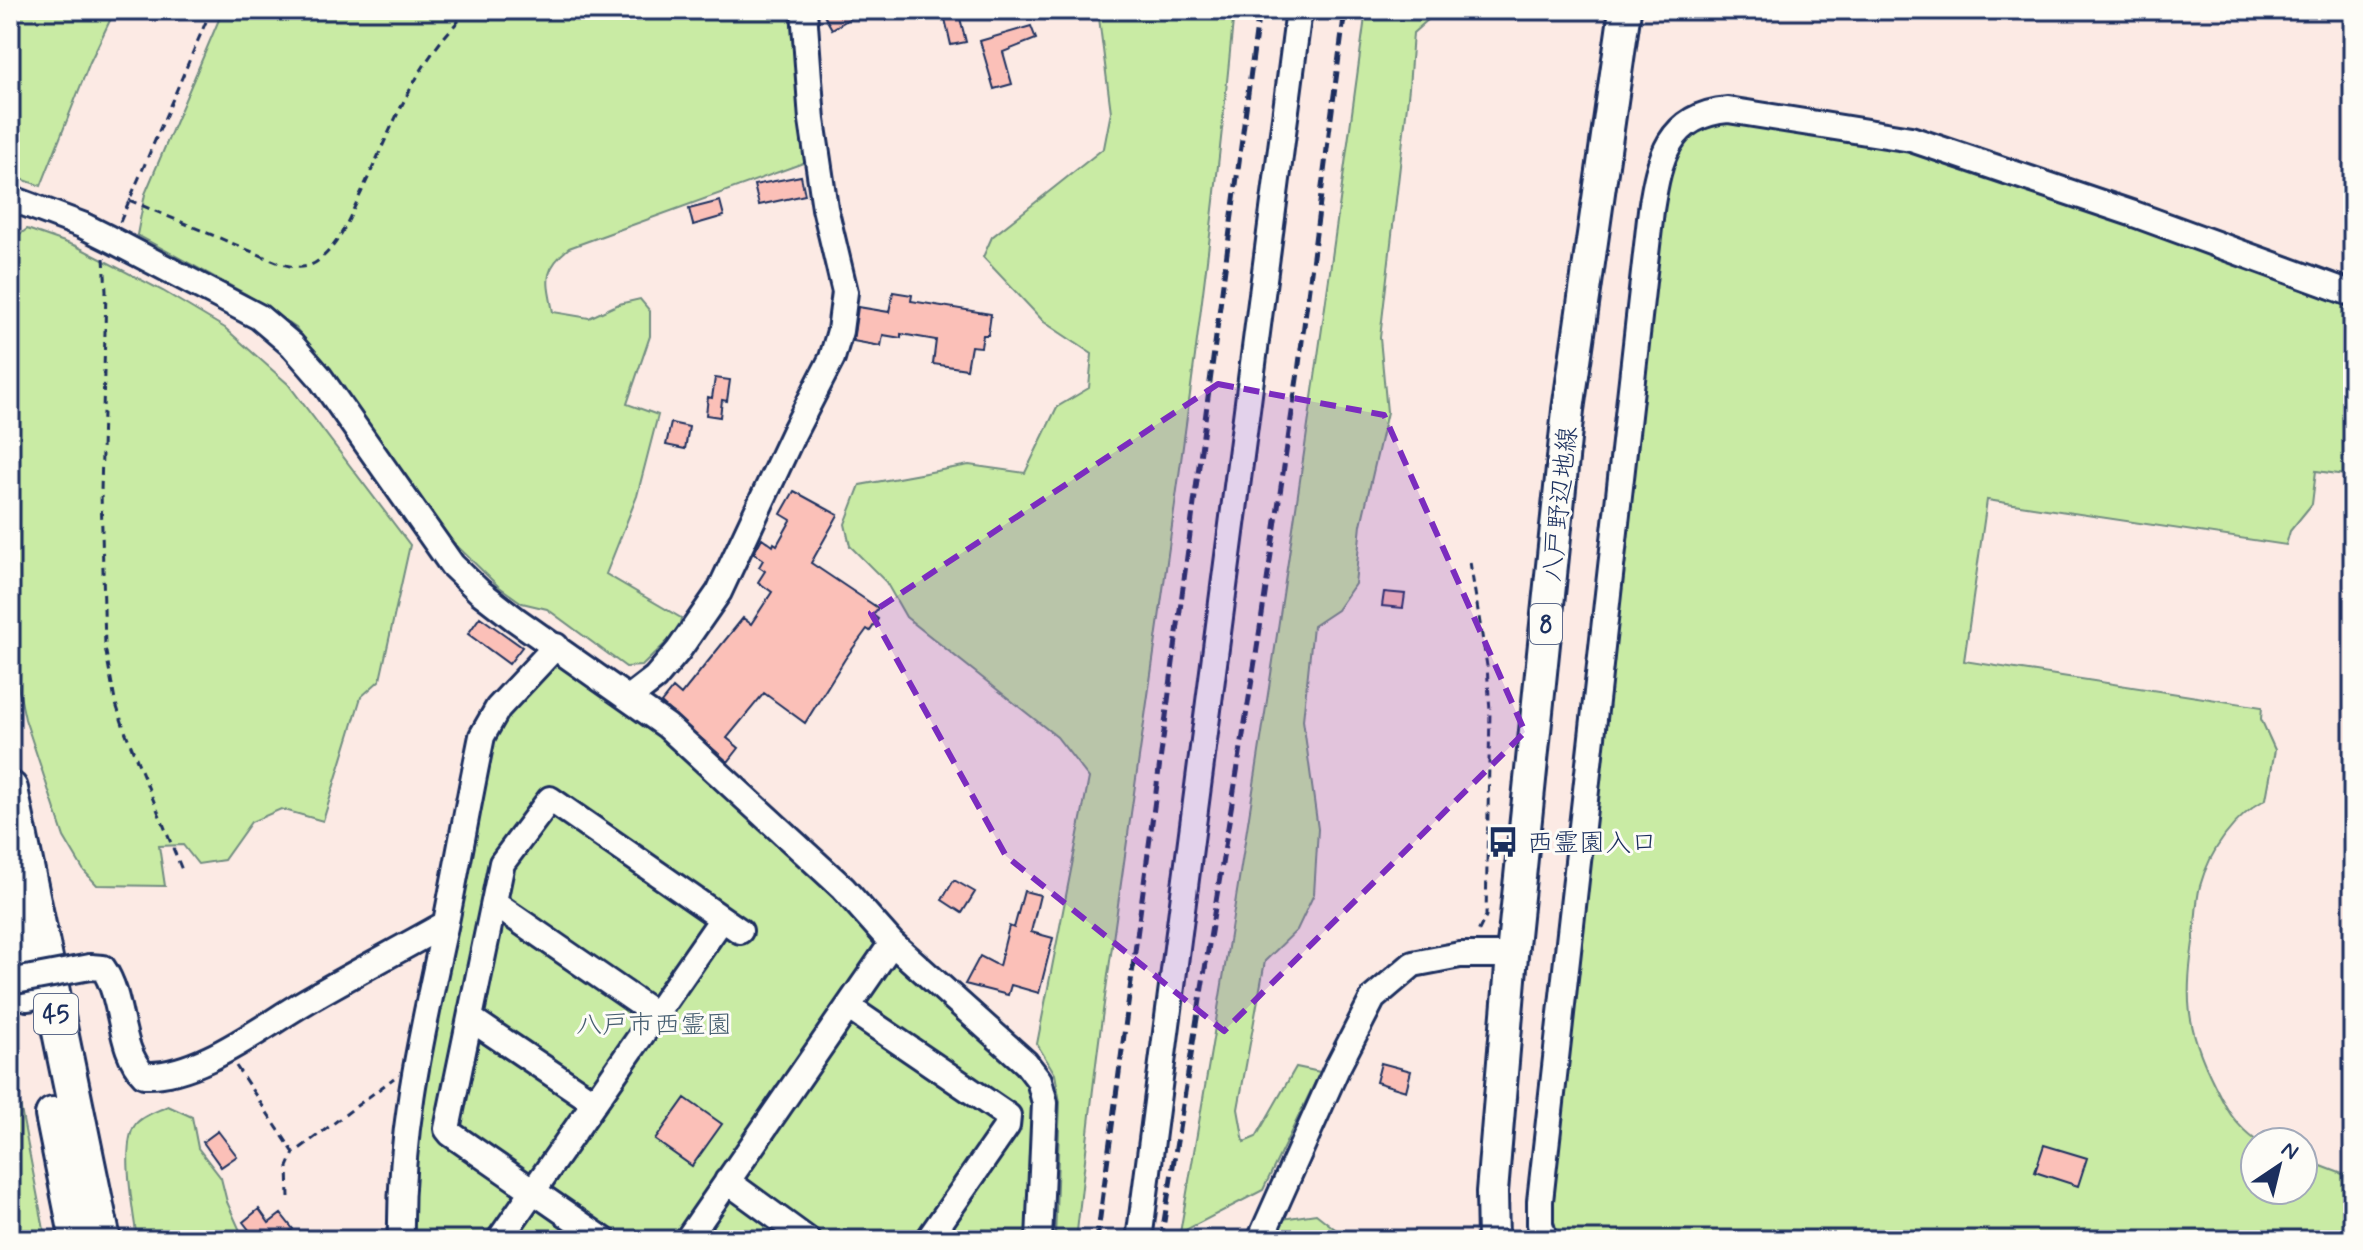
<svg xmlns="http://www.w3.org/2000/svg" width="2363" height="1250" viewBox="0 0 2363 1250" font-family="Mynerve,'Klee One',sans-serif">
	<style>
		.green { fill: #c9eba4; stroke: #728d81; stroke-width: 2 }
		.building { fill: #fbc0b8; stroke: #1b2f5e; stroke-width: 2 }
		.lines { fill: none; stroke-linecap: round; stroke-linejoin: round }
		.minor-casing { stroke: #1b2f5e; stroke-width: 30 }
		.major-casing { stroke: #1b2f5e; stroke-width: 36 }
		.highway-casing { stroke: #1b2f5e; stroke-width: 40 }
		.path { stroke: #1b2f5e; stroke-width: 3; stroke-dasharray: 8 6; stroke-linecap: butt }
		.minor { stroke: #fdfcf7; stroke-width: 24 }
		.major { stroke: #fdfcf7; stroke-width: 30 }
		.highway { stroke: #fdfcf7; stroke-width: 34 }
		.rail { stroke: #1b2f5e; stroke-width: 5; stroke-dasharray: 12 6; stroke-linecap: butt }
		.minor-bridge-casing { stroke: #1b2f5e; stroke-width: 30; stroke-linecap: butt }
		.minor-bridge { stroke: #fdfcf7; stroke-width: 24 }
		.marked { fill: #7b2cbf; fill-opacity: 0.2; stroke: #7b2cbf; stroke-width: 6; stroke-dasharray: 16 10; stroke-linejoin: round }
		.labels { text-anchor: middle; stroke-width: 6; stroke-linejoin: round; paint-order: stroke }
		.shield { fill: #fdfcf7; stroke: #5f6c8c; stroke-width: 2 }
		.shield-label { font-size: 24px; font-weight: bold; fill: #1b2f5e }
		.street-label { font-size: 26px; fill: #1b2f5e; stroke: #fdfcf7 }
		.poi-label { font-size: 26px; fill: #1b2f5e; stroke: #fdfcf7; text-anchor: start }
		.park-label { font-size: 26px; fill: #465e70; stroke: #fdfcf7 }
	</style>
	<rect width="100%" height="100%" fill="#fceae4"/>
	<filter id="ink" filterUnits="userSpaceOnUse"><feTurbulence type="fractalNoise" baseFrequency=".0125" numOctaves="2"/><feDisplacementMap in="SourceGraphic" scale="16" xChannelSelector="R" yChannelSelector="G"/><feConvolveMatrix kernelMatrix="1 2 1 2 8 2 1 2 1" color-interpolation-filters="sRGB"/></filter>
	<g filter="url(#ink)">
		<path class="green" d="M10 10H115L90 62 41 186 10 175Z
			M223 10H796L806 162 569 248C542 270 547 281 553 312L589 318 619 304 640 299 650 311V336L627 404 658 415 637 496 606 574 681 618 679 630 642 666 626 667 547 609 522 603 498 586 452 541 296 328 246 294 137 235 145 194Z
			M1098 10H1234C1203 345 1149 678 1103 1011 1092 1087 1085 1164 1076 1240H1055L1060 1102 1055 1074 1037 1044 1089 778 1057 737 906 617 886 582 850 546 845 524 860 485 969 465 1025 473 1057 407 1089 388 1092 354 1044 322 983 257 992 237 1104 148 1111 112Z
			M1366 10H1431V17L1413 33 1409 88 1380 338 1387 412 1361 525 1355 584 1337 610 1313 626 1303 720 1318 829 1314 894 1297 930 1265 961 1238 1109 1244 1142 1256 1137 1296 1067 1320 1072 1263 1190 1180 1233C1251 826 1311 419 1366 10Z
			M1712 119 1908 147 2353 303V476L2316 471 2312 504 2290 531 2286 545 1987 500 1964 661 2262 707 2261 719 2275 750 2266 799C2234 817 2210 850 2200 886 2196 901 2196 919 2194 935 2185 998 2185 1026 2214 1084 2227 1110 2234 1124 2258 1142H2255V1190H2303V1159L2353 1178V1240H1554L1548 1221 1661 189 1684 138Z
			M27 229 76 246 163 291 225 328 288 384 410 545 380 680 361 697 323 821 281 809 251 822 224 860 198 864 183 845 159 846 165 886 97 885 84 871 64 837 25 719 10 649V242Z
			M555 657 660 735 740 806 917 981 1026 1078 1035 1096 1029 1240H406L412 1132 489 732Z
			M10 1052 46 1240H10Z
			M168 1106 192 1117 198 1148 221 1178 227 1202 241 1233 247 1240H137C134 1215 120 1145 135 1125 141 1116 158 1111 168 1106Z
			M1316 1214 1349 1240H1272L1282 1219Z"/>
		<path class="building" d="M821 10H864L832 29Z
			M943 10H958L966 42 951 45Z
			M1031 26 1036 39 1003 52 1012 84 994 89 980 41Z
			M801 176 805 195 759 205 754 185Z
			M720 201 724 216 693 225 689 209Z
			M893 292 912 295 911 301 991 314 988 335H983L981 347 971 346 967 369 933 364 936 340 901 334V338L883 335 881 346 853 341 858 307 889 312Z
			M715 378 730 380 727 401 722 400 720 417 706 415 708 397 712 398Z
			M671 423 689 427 685 449 666 445Z
			M794 491 838 515 811 563 878 608 873 615 878 619 870 631 867 629 845 659 805 723 764 693 727 738 739 748 728 762 661 703 673 688 681 695 743 618 751 624 772 592 758 582 765 571 759 567 763 560 754 553 762 538 773 546 774 543 777 545 791 520 781 514Z
			M1384 592 1405 594 1403 608 1382 606Z
			M480 617 522 647 509 664 468 634Z
			M954 880 975 892 962 913 942 900Z
			M1024 891 1040 895 1031 932 1053 938 1039 993 1011 985 1008 995 965 984 980 956 999 966 1009 926 1014 928Z
			M1381 1063 1411 1071 1406 1091 1376 1082Z
			M685 1098 722 1124 692 1166 655 1140Z
			M218 1131 237 1156 221 1167 203 1142Z
			M2044 1145 2087 1158 2078 1186 2035 1172Z
			M259 1209 269 1223 281 1214 293 1229 278 1240H257L243 1222Z"/>
		<g class="lines">
			<defs>
				<path id="minor" d="M10 198 82 225 112 240 259 317 292 345 319 376 452 565 480 592 515 619 667 726 843 888 892 943 1026 1063 1039 1080 1045 1103 1039 1240
					M629 698 655 678 678 651 719 592 794 432 832 358 840 331 845 292 825 208 812 120 804 10
					M495 904 655 1014
					M90 967 103 968C125 1000 117 1048 144 1075 197 1078 260 1028 305 1002 351 975 399 950 445 924
					M848 1007 1008 1116 1007 1126 928 1240
					M471 1019 594 1102
					M727 1181 808 1240
					M401 1240C399 1129 422 1034 445 927 458 863 469 799 482 736L498 708 556 646
					M499 1240 722 919
					M604 1240 451 1134 447 1129 502 863 550 799 740 931
					M687 1240 892 943
					M1139 1240 1299 10
					M1260 1240 1336 1070 1373 998 1413 964 1460 955H1512
					M1545 1240 1540 1224V1201L1651 210C1659 159 1668 115 1728 110L1911 139 2134 214 2353 294"/>
				<path id="major" d="M1493 1240 1492 1192 1512 955 1568 410 1625 10"/>
				<path id="highway" d="M10 789 103 1240
					M10 909 28 993
					M53 1115 78 1240"/>
			</defs>
			<use href="#minor" class="minor-casing"/>
			<use href="#major" class="major-casing"/>
			<use href="#highway" class="highway-casing"/>
			<path class="path" d="M129 200 279 263C293 268 307 270 319 260 340 244 350 216 361 193 391 130 417 57 470 10
				M120 222 211 10
				M104 258 106 291 101 492 105 647 115 701 125 731 182 870
				M1470 562 1487 666 1490 711 1486 916 1477 934
				M236 1066 294 1153 394 1078
				M289 1197 288 1167 294 1153"/>
			<use href="#minor" class="minor"/>
			<use href="#major" class="major"/>
			<use href="#highway" class="highway"/>
			<path class="rail" d="M1097 1240 1259 10
				M1161 1240 1256 655 1298 372 1345 10"/>
			<defs>
				<path id="minor-bridge" d="M10 982 90 967"/>
			</defs>
			<use href="#minor-bridge" class="minor-bridge-casing"/>
			<use href="#minor-bridge" class="minor-bridge"/>
		</g>
	</g>
	<path class="marked" d="M1218 384 1384 415 1525 732 1224 1031 1006 856 871 613Z"/>
	<defs>
		<symbol id="bus-bare" viewBox="-9 -9 18 18"><path d="M-5-6H5V4H4V6H2V4H-2V6H-4V4H-5ZM-3.5-4V0h7V-4ZM-3.5 1.2v1.5H-2V1.2ZM2 1.2v1.5H3.5V1.2Z" fill="#1b2f5e" stroke="#fdfcf7" stroke-width="2.5" paint-order="stroke"/></symbol>
	</defs>
	<g fill-rule="evenodd">
		<use href="#bus-bare" x="1481" y="820" width="44" height="44"/>
	</g>
	<g class="labels">
		<g class="shield">
			<rect x="1530" y="604" width="32" height="40" rx="6"/>
			<rect x="34" y="994" width="44" height="40" rx="6"/>
		</g>
		<g class="shield-label">
			<text x="1546" y="632">8</text>
			<text x="56" y="1022">45</text>
		</g>
		<g class="street-label">
			<text transform="translate(1559 504) rotate(-84)" y="9">八戸野辺地線</text>
		</g>
		<g class="poi-label">
			<text x="1527" y="851">西霊園入口</text>
		</g>
		<g class="park-label">
			<text x="654" y="1033">八戸市西霊園</text>
		</g>
	</g>
	<rect width="2363" height="1250" fill="none" stroke="#fdfcf7" stroke-width="40"/>
	<rect x="20" y="20" width="2323" height="1210" fill="none" stroke="#1b2f5e" stroke-width="3" filter="url(#ink)"/>
	<g transform="translate(2279 1166) rotate(35)"><circle r="38" fill="#fdfcf7" stroke="#a3aaba" stroke-width="2"/>
	<path d="M0-6L14 30L0 20L-14 30Z" fill="#1b2f5e"/>
	<text y="-12" font-size="22" font-weight="bold" text-anchor="middle" fill="#1b2f5e">N</text>
	</g>
</svg>
